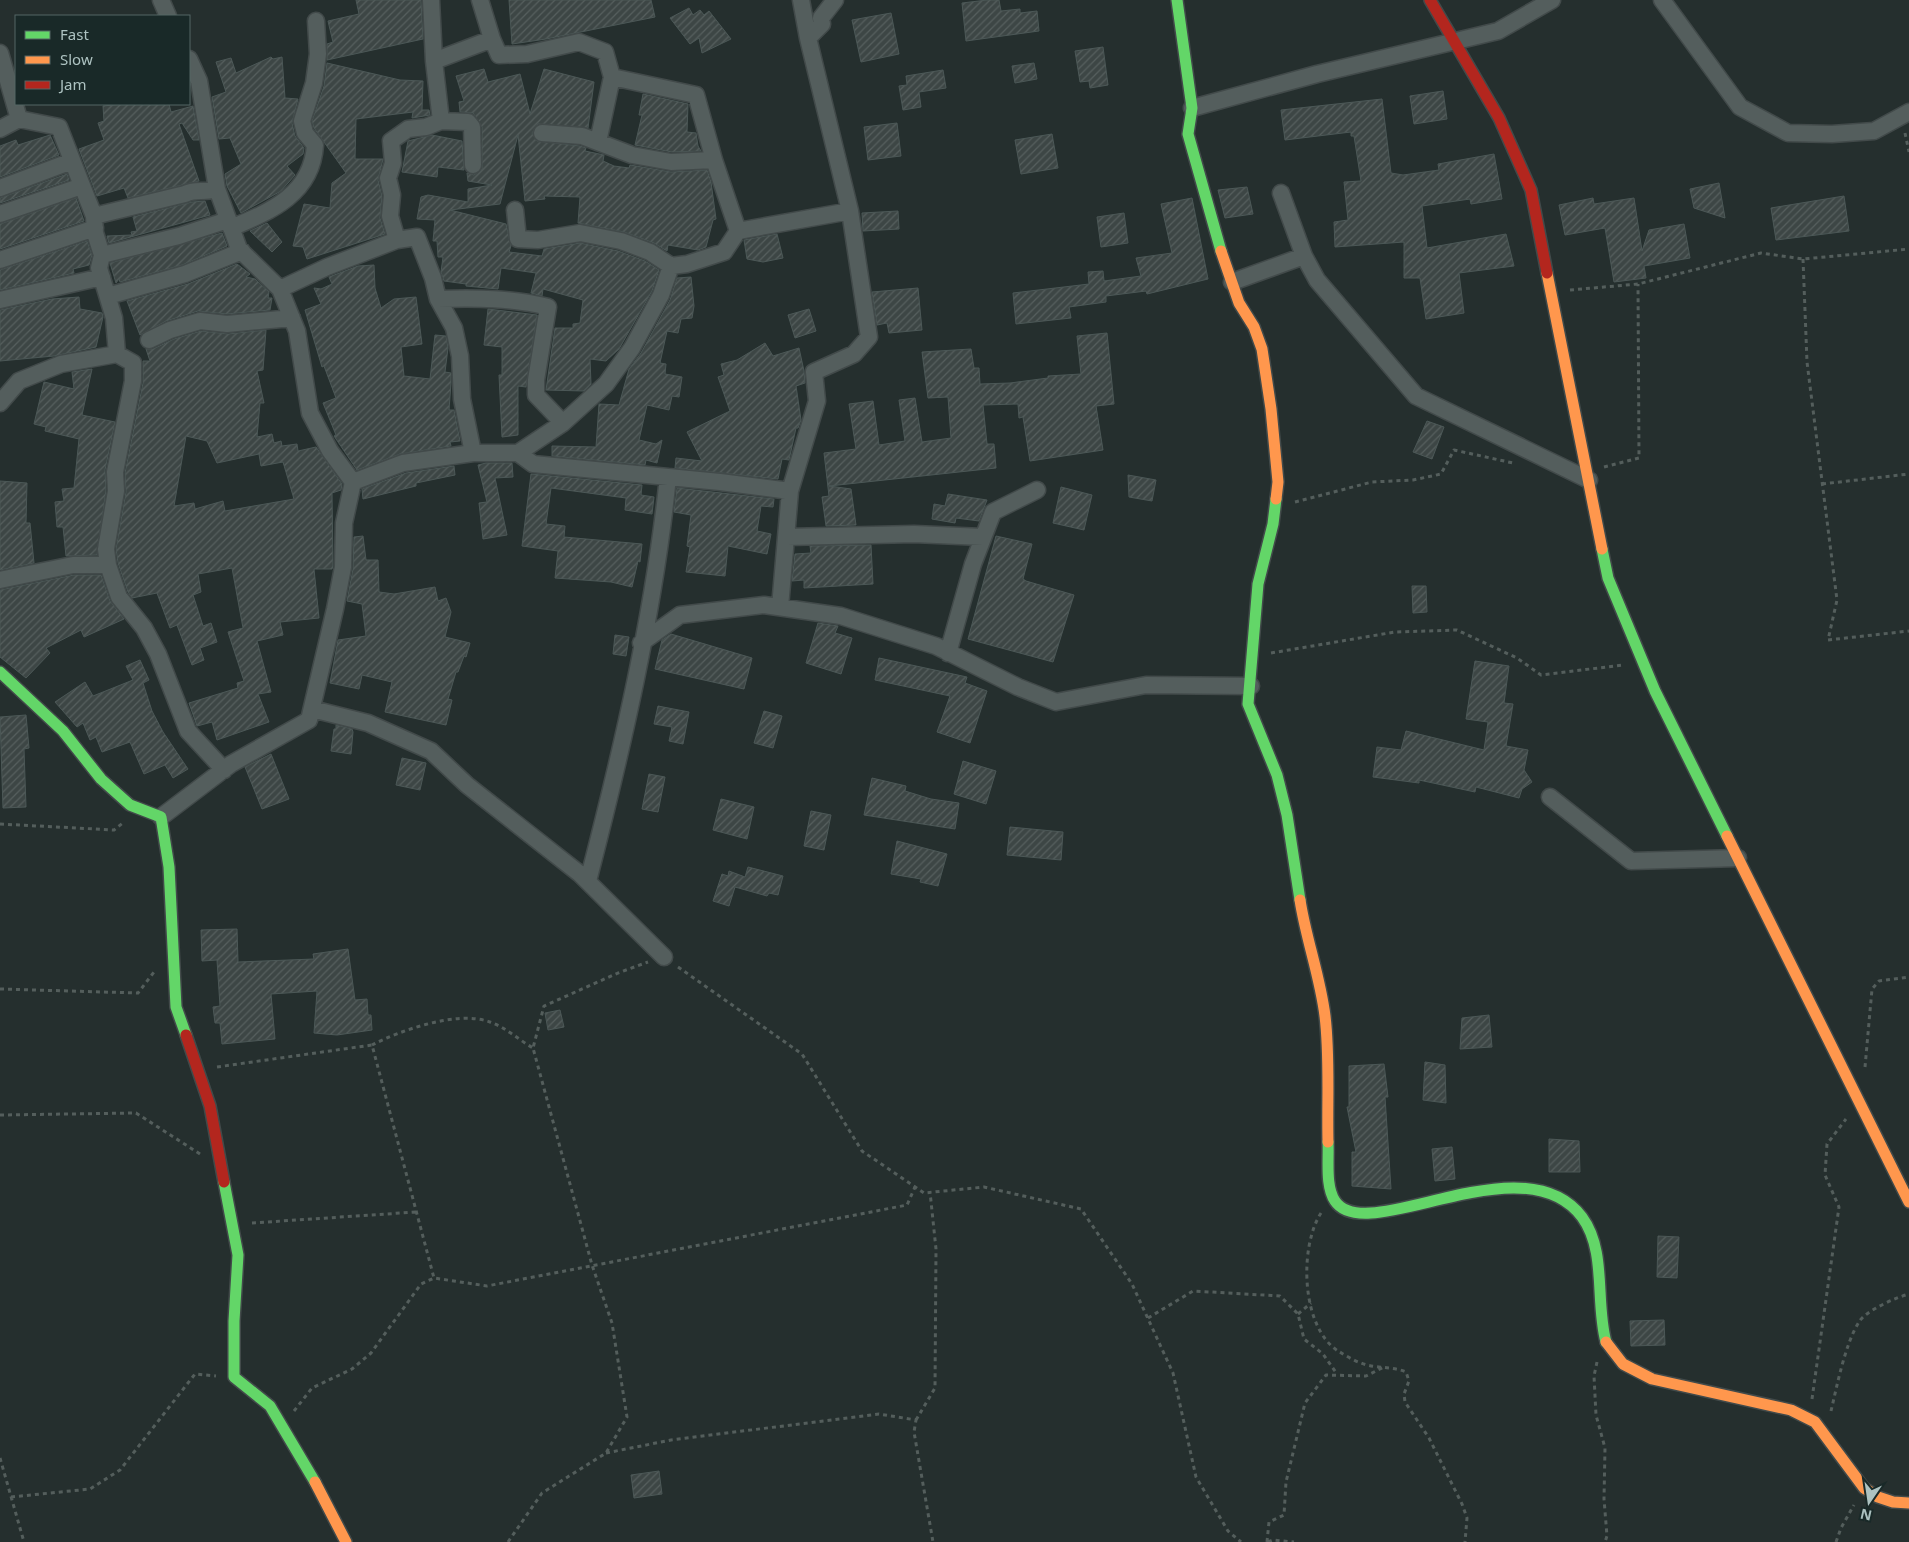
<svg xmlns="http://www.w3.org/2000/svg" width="1909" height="1542" viewBox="0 0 1909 1542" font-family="'Noto Sans',sans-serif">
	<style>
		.building { fill: url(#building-hatch); stroke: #4c5857; fill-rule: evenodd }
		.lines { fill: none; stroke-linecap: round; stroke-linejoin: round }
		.street-casing { stroke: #424a4a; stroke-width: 19 }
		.fast-casing { stroke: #424a4a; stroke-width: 14 }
		.slow-casing { stroke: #424a4a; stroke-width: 14 }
		.jam-casing { stroke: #424a4a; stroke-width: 14 }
		.path { stroke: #545e5c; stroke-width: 3; stroke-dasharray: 4 4; stroke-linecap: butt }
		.street { stroke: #545e5d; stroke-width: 16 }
		.fast { stroke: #63d668; stroke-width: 11 }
		.slow { stroke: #ff974d; stroke-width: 11 }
		.jam { stroke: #b3261e; stroke-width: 11 }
	</style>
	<defs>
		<pattern id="building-hatch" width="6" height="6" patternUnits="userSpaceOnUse" patternTransform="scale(1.25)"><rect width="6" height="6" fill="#3d4645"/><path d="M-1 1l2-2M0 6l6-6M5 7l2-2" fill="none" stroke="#565f5e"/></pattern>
	</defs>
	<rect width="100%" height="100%" fill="#252f2e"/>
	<path class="building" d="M356 0H421L423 39 327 60V44L333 42 328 21 359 14Z
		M509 0H651L655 17 546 39 512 44Z
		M987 0H999L1001 11 1020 9V13L1037 11 1039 31 966 41 962 3Z
		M689 8 693 15 700 10 704 15 709 11 731 39 702 53 699 38 690 44 670 18Z
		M891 13 899 54 861 62 852 20Z
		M1103 47 1108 85 1090 88 1089 81 1080 82 1075 51Z
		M271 57 273 59 282 57 285 98 298 99 292 123 295 136 304 148 303 154 287 166 295 175 281 191 241 213 227 186 225 174 241 164 230 138 219 139 212 97 226 92 216 62 231 58 236 73Z
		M327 63 400 80 423 81 422 110H429L430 115 412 118 413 112 356 119 355 159H383L378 180 382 196 380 218 385 234 307 259 303 247 293 246 304 204 330 208 332 183 346 173 314 128 312 121 324 86Z
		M1034 63 1037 79 1015 83 1012 66Z
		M484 69 488 82 520 74 530 114 544 69 594 82 588 128 538 124 532 133 537 141 580 146 586 148 585 151 604 155 603 161 614 166 629 168 630 165 671 172 707 170 711 182 716 219 713 220 706 247 698 250 668 245 667 251 654 243 624 232 578 223 580 197 544 196 545 199 525 201 518 135 500 204 450 210 506 224 511 246 509 252 542 256 544 249 580 243 618 251 645 261 659 270 652 291 619 349 606 361 590 359 591 384 584 391 546 390 555 328H573V324L580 323 583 300 543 289 542 296 531 293 536 273 501 268 498 289 466 286V284L444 281 441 272 443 257H438L437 241H433L435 220 417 219 421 197 428 195 468 202V189L492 185 468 181 467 173 474 175 482 169V127L473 113 460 112 459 102 464 101 456 76Z
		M943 70 946 88 919 92 921 107 903 110 899 86 907 85 906 76Z
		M1443 91 1447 119 1414 124 1410 96Z
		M643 94 688 104 687 132 696 133 698 146 701 151 672 152 635 145 642 115H639Z
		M1382 99 1391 173 1403 175 1439 170 1438 164 1494 154 1502 199 1471 204 1470 199 1422 206 1427 248 1506 234 1514 266 1459 273 1464 313 1426 319 1420 278H1404V242L1335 247 1334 222 1348 220 1344 182 1361 181 1354 136H1351V132L1285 140 1281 110Z
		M123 104H169L171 112 193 106 199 140H193L182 123 179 124 199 181 128 198 124 188 97 196 79 149 104 140 98 123 104 121 103 106Z
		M897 123 901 156 868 160 864 127Z
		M1052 134 1058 168 1021 174 1015 140Z
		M50 135 59 155 0 177V146L16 140 18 145Z
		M432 135 462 141 464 170 438 167 437 177 402 172 408 141Z
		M67 174 69 180 0 203V198Z
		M1719 183 1725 218 1694 208 1690 189Z
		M1247 187 1253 214 1225 218 1218 190Z
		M1844 196 1849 231 1776 240 1771 208Z
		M76 198 84 221 0 249V224Z
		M1192 198 1208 279 1147 294 1146 291 1106 296V302L1069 307 1071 318 1016 324 1013 293 1089 284 1088 272 1103 271 1104 281 1141 276 1136 258 1172 253 1161 204Z
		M1593 198 1594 204 1634 198 1642 251 1649 230 1684 224 1690 258 1644 266 1646 278 1614 282 1605 228 1565 235 1559 205Z
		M205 201 210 215 109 243 107 236 132 235 131 232 137 231 133 217 192 202Z
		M898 211 899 229 863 231 862 213Z
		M1124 213 1128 243 1101 247 1097 217Z
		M267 223 282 242 272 252 250 231Z
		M222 233 227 246 182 265 120 282 119 279 116 283 110 263Z
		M777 234 783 258 763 262 747 259 744 240Z
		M87 241 92 255 89 265 73 269 74 273 0 290V270Z
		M237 264 250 274 246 277 255 279 269 292 268 298H272L270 310 227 314 198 311 166 321 140 335 127 301 188 284Z
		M374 265 375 288 381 308 394 299 416 297 422 344 401 347 404 376 430 379 435 335 446 336 448 348 445 372 451 373V383L449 410H454L460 441 450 442 451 446 400 454 357 470 334 436 336 435 323 403 336 398 324 366 322 367 305 310 321 304 314 288 321 289 332 284 329 277 358 266Z
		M691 277 694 306 692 318 681 319 678 333 667 331 660 363 666 364 665 374 682 377 679 397 672 396 669 410 647 405 639 440 656 444 662 440 657 463 646 460 645 465 552 456V446L596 447 599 404 619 405 629 369 641 353 670 300 677 278Z
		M918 288 922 330 889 333 887 323 877 325 872 292Z
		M79 297 80 309 102 313 103 317 96 347 54 356 0 361V310L52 299Z
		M488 309 537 315 526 387 518 386V435L502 437 499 375H502V347L484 345Z
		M809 309 816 331 795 338 788 315Z
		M266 330 263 370 257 371 264 403H260L257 437 272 434 274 443 281 441 282 446 297 444 298 451 316 447 342 484 341 490 332 493 333 566 332 569H314L319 618 280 622 283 635 257 641 271 692 258 694 269 722 217 740 212 722 197 726 189 703 238 688 237 683 244 681 228 632 243 628 232 568 198 574 201 592 193 595 203 626 211 623 217 642 200 648 204 660 192 665 177 625 170 628 157 593 132 598 128 592 118 563 116 549 126 492 125 473 143 383V361H150L146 349H153L174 339 201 331 228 334ZM186 436 207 441 217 463 259 454 261 466 283 462 294 499 225 511 223 501 195 509 194 503 174 506Z
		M1107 333 1114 404 1096 406 1103 450 1030 461 1023 417 1019 418 1018 404 983 405 987 444H994L996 468 829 486 851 489 856 525 826 526 822 497 829 496 824 453 856 449 849 404 873 401 879 445 905 441 899 400 915 398 922 442 951 438 948 397 928 398 922 352 971 349 974 368H979L980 384 1010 383 1048 378V376L1081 374 1077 336Z
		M765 343 773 356 799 348 804 371 805 383 796 386 801 420 798 428H796L789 460 782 459 778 479 675 468 676 458 702 461 687 432 730 411 718 377 724 375 721 364 737 360Z
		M92 369 82 415 115 422 105 470 106 490 97 555 66 556 63 527H57L55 502 64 501 62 489 74 488 79 439 45 431 46 427 34 424 44 382 74 389 72 372Z
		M1427 421 1444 427 1432 459 1413 452Z
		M486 463H512L513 477 495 478 507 535 483 539 479 503 487 502 478 465Z
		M454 466 455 475 416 483V486L363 499 362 489 406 473Z
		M531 474 642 485 641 495 654 497 652 514 625 510 626 498 551 488 546 524 565 526 564 537 642 544 640 562 638 561 632 587 611 582 555 578 558 551 522 546Z
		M1128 475 1156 480 1152 501 1129 497Z
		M0 481 27 483 26 523H30L34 563 0 570Z
		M1061 487 1092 495 1084 530 1053 523Z
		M677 488 774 499 773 507 761 506 757 531 771 534 767 554 728 546 725 576 686 572 690 547 687 546 691 515 674 512Z
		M948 494 987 500 979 521 956 518 955 523 932 519 934 504 945 506Z
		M363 536 366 560H378L379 592 394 594 435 587 438 601 446 598 451 612 445 637 470 643 466 657 464 656 458 672H456L448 699 452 700 446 725 385 712 392 682 362 675 359 689 330 683 338 640 366 636 362 604 347 601 353 569 354 537Z
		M996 536 1032 544 1023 579 1026 581 1074 595 1053 662 968 639Z
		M871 545 873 584 804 588V580L792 581 795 554 811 553 810 546Z
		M74 575H101L110 601 124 619 84 637 81 630 46 648 50 653 26 678 0 657V590Z
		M1412 586H1426L1427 612 1413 613Z
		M818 623 838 626 835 633 852 638 841 674 806 663Z
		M671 634 752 658 744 689 655 669 662 640Z
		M615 635 629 637 626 656 613 654Z
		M879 658 967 677 965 683 987 691 970 743 937 732 950 696 875 680Z
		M140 660 149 680 143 683 152 711 163 732 188 769 173 778 165 765 144 774 130 742 102 752 96 737 90 740 83 723 77 727 55 702 85 682 93 696 133 680 126 666Z
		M1475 661 1509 666 1504 703 1513 704 1506 746 1528 750 1524 770 1532 782 1522 789 1519 798 1476 787 1475 792 1419 780V783L1373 777 1377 747 1401 750 1406 731 1484 750 1488 722 1466 719Z
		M658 706 689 712 683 744 669 741 672 727 654 724Z
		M764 711 782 716 773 748 754 743Z
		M26 715 29 748 24 749 26 807 3 808 0 717Z
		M336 725 352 729 353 732 351 754 331 751 334 729H336Z
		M271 754 289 799 262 809 245 767Z
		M402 758 426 763 420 790 396 785Z
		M963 761 996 771 986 804 954 794Z
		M649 774 665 777 658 812 642 809Z
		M872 778 906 786 905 791 931 799 959 803 955 829 864 815Z
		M721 799 754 807 747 839 713 830Z
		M811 811 831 815 824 850 804 846Z
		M1010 827 1063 832 1061 860 1007 855Z
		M897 841 947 854 938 886 920 882 921 879 891 874Z
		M748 867 783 876 778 895 769 893 767 896 735 887 729 906 713 901 722 874 728 876 729 871 745 877Z
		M237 929 238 962 314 959 313 954 348 949 355 1000 367 999 368 1015H371L372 1030 337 1035 314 1033 317 991 271 994 275 1039 222 1044 220 1023H215L213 1007 220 1006 217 960 202 961 201 930Z
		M560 1010 564 1027 548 1030 545 1013Z
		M1489 1015 1492 1047 1460 1049 1462 1018Z
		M1425 1062 1445 1065 1446 1103 1423 1100Z
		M1384 1064 1388 1097H1385L1391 1189 1352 1186V1152H1356L1347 1107H1349V1066Z
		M1549 1139 1579 1141 1580 1172H1549Z
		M1452 1147 1455 1179 1435 1181 1432 1149Z
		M1658 1236 1679 1237 1677 1278 1657 1277Z
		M1664 1320 1665 1345 1631 1346 1630 1321Z
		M659 1471 662 1494 634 1498 631 1475Z"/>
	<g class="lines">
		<defs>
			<path id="street" d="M161 0 168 16
				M431 0 434 61
				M1662 0 1740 107 1788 133 1832 134 1874 131 1909 112
				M808 38 822 24 821 18 835 0
				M492 39 499 55 527 54 579 42 605 52 612 77
				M0 53 19 119 59 127 94 216 95 233 102 255 99 268 114 318 117 354 61 364 19 381 0 403
				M1192 108 1317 74 1498 31 1552 0
				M441 121 468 122 472 127 473 165
				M0 129 19 119
				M542 133 582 136 632 155 671 162 714 160 738 231 850 211
				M598 142 612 77 696 95 714 160
				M0 188 72 161
				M1281 193 1304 256 1317 280 1416 396 1589 480
				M515 210 518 239 538 240 580 233 621 241 650 252 671 266 687 264 724 252 738 231
				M0 214 82 186
				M94 216 185 194C195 189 205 193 217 189
				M231 228C271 211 312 194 315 145L305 133 302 121 314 83 318 54 316 21
				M397 240 417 237 433 278 438 299 454 328 460 356 462 399 473 453
				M102 255 179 236 228 220
				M0 260 95 228
				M1232 282 1304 256
				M280 289 327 267 397 240 390 216 392 195 388 178 393 163 391 141 408 129 426 127 441 121 434 61 492 39 480 0
				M108 296 185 274 242 251
				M438 299C476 298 512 298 548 307L536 380V395L563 423
				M0 300 102 277
				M149 340 170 330 200 321 227 324 292 318
				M117 354 133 363V381L115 472 116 491 106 549 108 565 119 597 144 628 158 654 188 731 224 770
				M518 453 533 464 720 482 790 491
				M353 482 403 463 473 453H518L563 423 606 384 632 348 661 295 671 266
				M787 537 914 534 983 537
				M0 580 73 565H108
				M780 607 790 491 817 401 814 372 854 354 869 337 850 211 808 38 801 0
				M641 643 680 615 764 605 841 616 936 646 1018 687 1056 702 1146 685 1251 686
				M948 653 973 564 993 512 1037 490
				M312 709 368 723 431 751 467 785 580 874 664 957
				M1550 797 1631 861 1738 858
				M161 817 231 764 309 720 335 609 343 567 344 523 353 482 330 451 310 413 297 331 280 289 239 249 217 189 199 81 189 59
				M588 881C622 750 654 613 668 477"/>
			<path id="fast" d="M1177 0 1192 108 1188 134 1221 251
				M1276 499 1273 524 1258 584 1248 704 1277 775 1287 815 1300 900
				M1602 549 1608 578 1655 691 1727 836
				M0 672 63 731 101 779 130 805 161 817 169 867 176 1007 186 1035
				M1328 1142C1329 1160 1325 1186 1335 1201 1366 1248 1523 1139 1582 1217 1607 1251 1595 1302 1606 1342
				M224 1182 238 1255 234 1321V1377L270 1406 315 1482"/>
			<path id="slow" d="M1221 251 1239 303 1254 327 1262 349 1271 409 1278 482 1276 499
				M1547 273 1602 549
				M1727 836 1909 1202
				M1300 900C1306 939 1320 976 1325 1016 1330 1057 1327 1101 1328 1142
				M1606 1342 1623 1364 1652 1379 1791 1410 1815 1422 1864 1488 1878 1497 1893 1502 1909 1503
				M315 1482 346 1542"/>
			<path id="jam" d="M1430 0 1499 118 1531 190 1547 273
				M186 1035 210 1106 224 1182"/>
		</defs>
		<use href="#street" class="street-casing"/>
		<use href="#fast" class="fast-casing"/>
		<use href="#slow" class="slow-casing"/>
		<use href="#jam" class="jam-casing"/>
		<path class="path" d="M1905 133 1909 152
			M1803 259 1807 362 1837 600 1828 640 1909 631
			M1570 290 1638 284 1761 253 1803 259 1909 249
			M1604 467 1639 458 1638 284
			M1822 484 1909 474
			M1295 502 1372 482 1413 480 1441 474 1454 450 1513 463
			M1271 653 1395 632 1457 630 1517 658 1541 675 1623 665
			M0 824 114 830 124 822
			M678 967 802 1054 862 1151 924 1193 984 1187 1081 1209 1132 1284 1173 1373 1196 1477 1228 1531 1241 1542
			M0 989 138 993 154 972
			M372 1045C401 1030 458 1010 490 1022 505 1027 519 1040 533 1048
			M217 1067 372 1045 434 1278
			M1865 1067 1872 989 1879 981 1909 977
			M0 1115 136 1113 200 1154
			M1321 1213C1299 1247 1301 1327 1338 1351 1345 1355 1354 1361 1361 1363 1376 1369 1392 1366 1406 1372L1409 1381 1404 1394 1405 1402 1429 1438 1462 1504 1467 1518 1465 1542
			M252 1223 416 1212
			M1298 1314 1311 1303
			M1148 1318 1193 1291 1280 1296 1298 1314 1304 1339 1323 1354 1337 1374
			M1597 1362 1594 1376 1596 1415 1605 1448 1604 1499 1607 1536 1605 1542
			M1812 1399 1839 1207 1825 1175 1827 1144 1846 1119
			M294 1411 312 1388 352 1369 371 1353 421 1284 434 1278 487 1286 907 1205 915 1187
			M1831 1411C1837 1386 1845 1344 1859 1322 1865 1311 1897 1297 1909 1294
			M916 1420 935 1388 936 1249 930 1192
			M606 1453 671 1440 879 1414 916 1420 914 1432 933 1542
			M0 1458 24 1542
			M11 1497 90 1489 120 1470 195 1374 216 1376
			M508 1542 542 1493 606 1453 627 1417 612 1323 592 1265 533 1048 544 1006 618 973 648 962
			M1267 1542 1269 1522 1284 1515 1286 1482 1305 1403 1326 1375 1366 1376 1384 1367
			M1268 1542 1273 1540 1294 1542
			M1836 1542 1841 1528 1854 1505"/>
		<use href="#street" class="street"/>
		<use href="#fast" class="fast"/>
		<use href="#slow" class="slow"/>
		<use href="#jam" class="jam"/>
	</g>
	<rect x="15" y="15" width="175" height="90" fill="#192928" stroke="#546665"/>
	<rect x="25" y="31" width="25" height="8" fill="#63d668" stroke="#546665"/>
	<text x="60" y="40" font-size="15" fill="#adc2c1">Fast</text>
	<rect x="25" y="56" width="25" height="8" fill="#ff974d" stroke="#546665"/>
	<text x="60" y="65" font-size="15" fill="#adc2c1">Slow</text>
	<rect x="25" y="81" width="25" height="8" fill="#b3261e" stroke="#546665"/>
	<text x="60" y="90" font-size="15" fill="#adc2c1">Jam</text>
	<g transform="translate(1869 1502) rotate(193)" stroke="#192928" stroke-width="4" paint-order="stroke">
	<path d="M0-4L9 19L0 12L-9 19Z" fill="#adc2c1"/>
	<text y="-8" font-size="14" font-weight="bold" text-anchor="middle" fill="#adc2c1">N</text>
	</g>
</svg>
